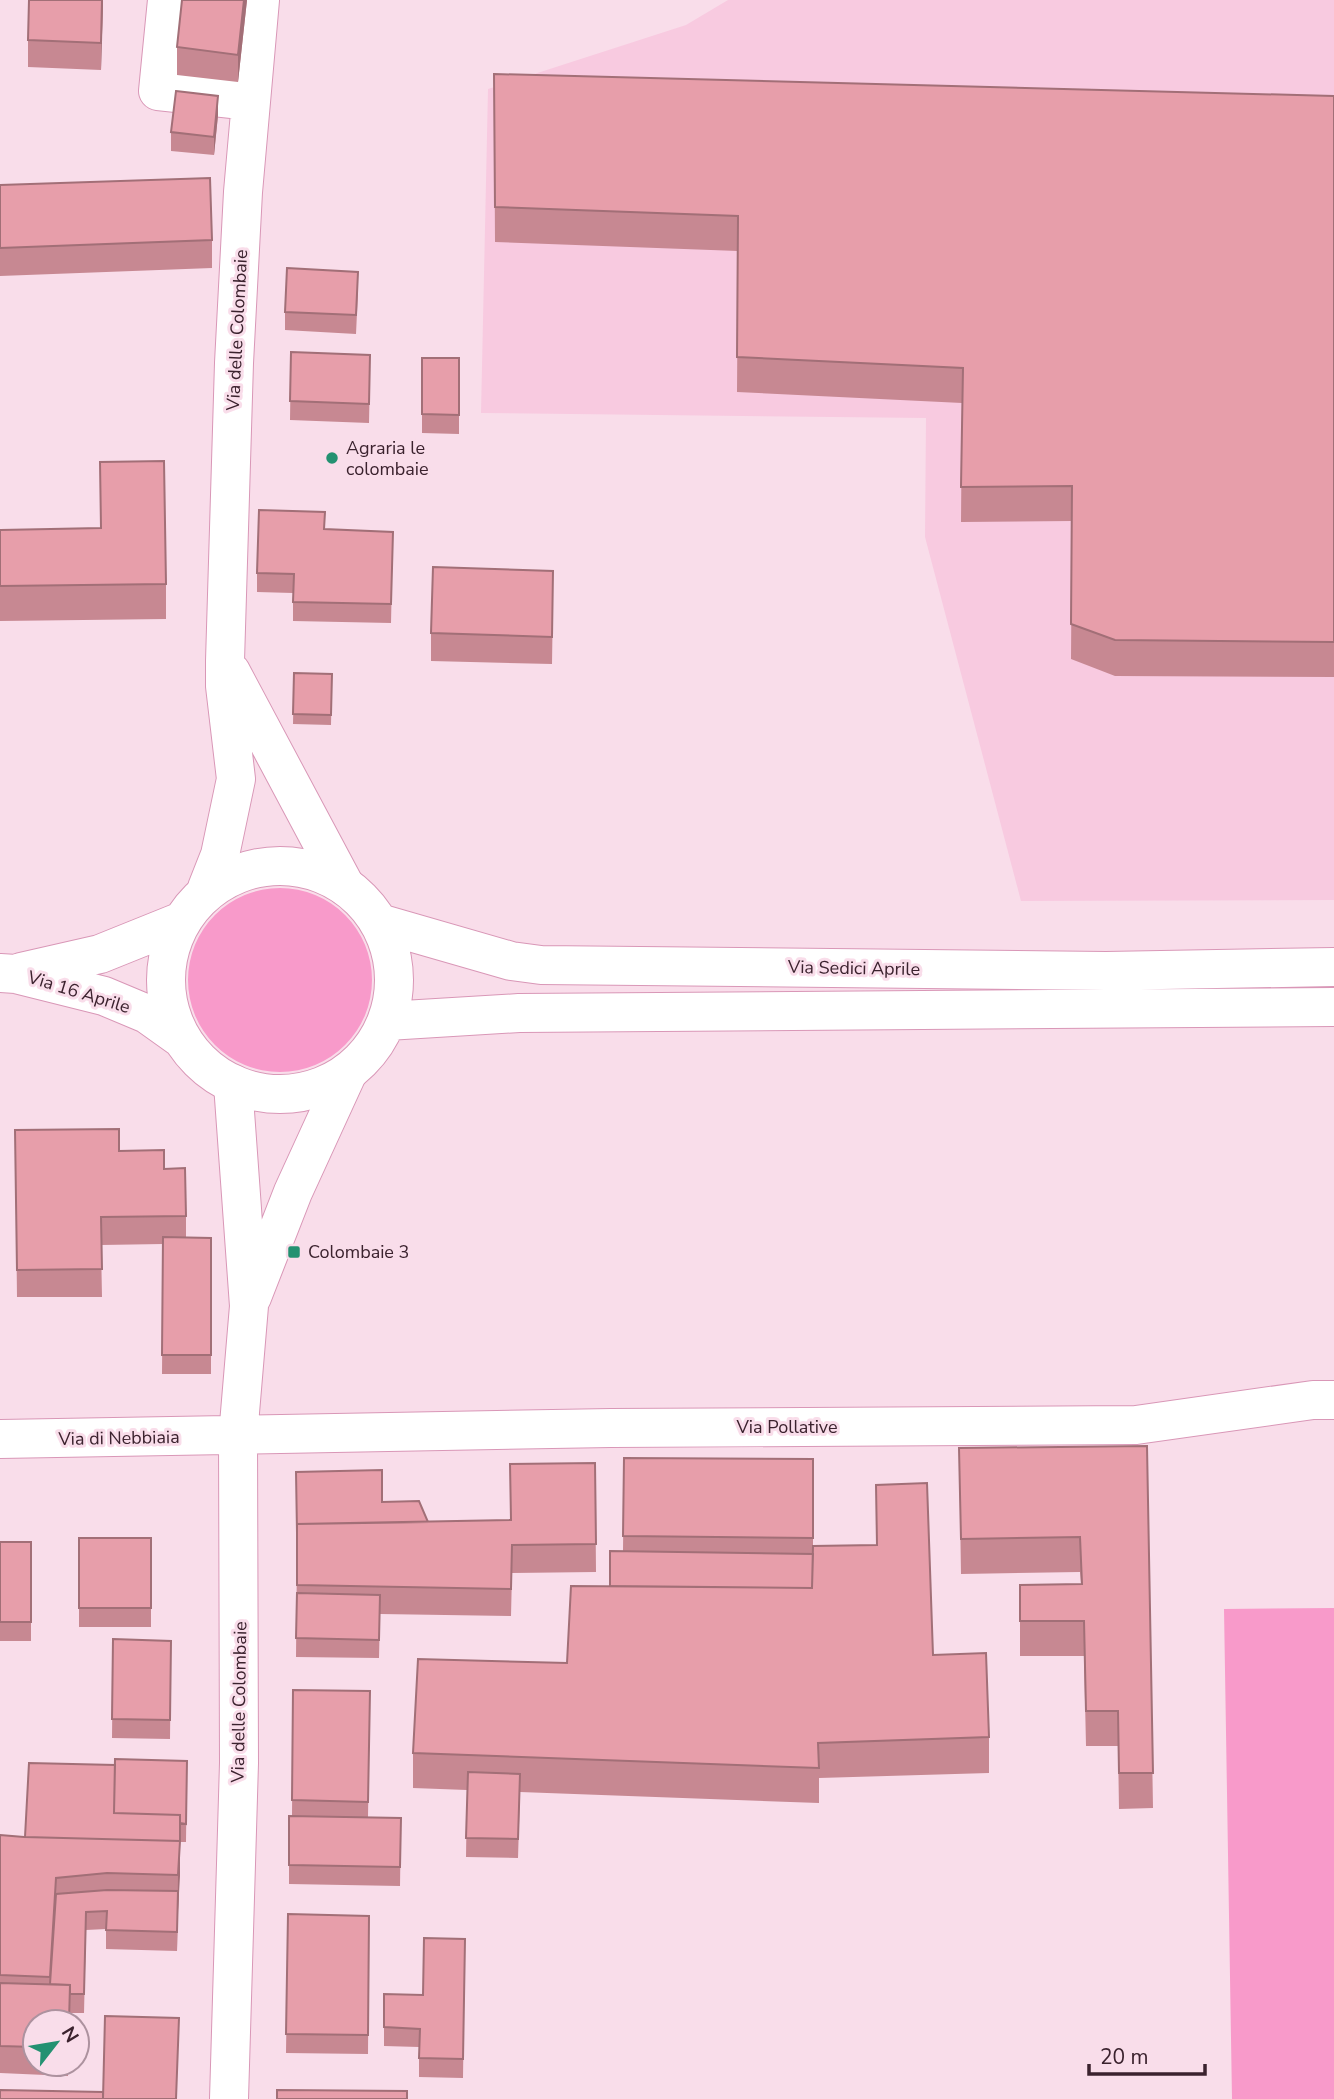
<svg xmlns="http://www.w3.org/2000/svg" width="1334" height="2099" viewBox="0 0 1334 2099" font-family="'Nunito Sans',sans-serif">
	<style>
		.built { fill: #f8cae0 }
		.green { fill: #f89aca }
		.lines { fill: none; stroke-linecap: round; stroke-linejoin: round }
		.minor-casing { stroke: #d997b7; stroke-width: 40 }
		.major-casing { stroke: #d997b7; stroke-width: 40 }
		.minor { stroke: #fff; stroke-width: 38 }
		.major { stroke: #fff; stroke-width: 38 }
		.wall { fill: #c78892 }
		.shaded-wall { fill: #a26f77 }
		.building { fill: #e79eaa; stroke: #a26f77; stroke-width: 2 }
		.poi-dot { fill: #239171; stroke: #f9ddea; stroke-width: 2.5 }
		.labels { text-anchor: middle; stroke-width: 6; stroke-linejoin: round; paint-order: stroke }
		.street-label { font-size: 18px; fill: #3b222e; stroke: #f9ddea }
		.poi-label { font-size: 18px; fill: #3b222e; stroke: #f9ddea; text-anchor: start }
	</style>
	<rect width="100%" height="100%" fill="#f9ddea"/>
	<path class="built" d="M728 0H1334V900L1021 901 925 537 926 418 481 413 488 89 686 25Z"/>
	<path class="green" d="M188 980a92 92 0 1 1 184 0a92 92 0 1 1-184 0Z
		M1334 1608V2099H1232L1224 1609Z"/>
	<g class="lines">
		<defs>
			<path id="minor" d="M167 0 158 91 251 101
				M231 672 345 886
				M207 888 220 855 236 779 225 686V661L234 363 243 192 260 0
				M252 1297 293 1192 348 1072
				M0 1439 611 1428 1136 1425 1313 1400H1334
				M229 2099 239 1763 238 1436 249 1306 233 1084"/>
			<path id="major" d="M166 980a114 114 0 1 1 228 0a114 114 0 1 1-228 0Z
				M379 923 511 961 541 965 1106 971 1334 967
				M21 972 100 954 182 921
				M0 973 16 974 104 996 147 1014 182 1039
				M387 1021 519 1013 1334 1007"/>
		</defs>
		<use href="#minor" class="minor-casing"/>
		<use href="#major" class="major-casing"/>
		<use href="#minor" class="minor"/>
		<use href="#major" class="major"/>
	</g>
	<path class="wall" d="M103 0 101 70 28 67V40Z
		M247 0 238 82 177 75V47Z
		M494 74 1334 96V677L1115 676 1071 659 1072 521 961 522 962 403 737 392 738 251 495 242Z
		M218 115 214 155 171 151V132Z
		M0 185 212 240V268L0 276Z
		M358 291 356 334 285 330V312Z
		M291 352 370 374 369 423 290 420Z
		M422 358H459V434L422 433Z
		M100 462 166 584V619L0 621V530L101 528Z
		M325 529 393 532 391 623 293 621V593L257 592V573Z
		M553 598 552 664 431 661V633Z
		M294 673 332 674 331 725 293 724Z
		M15 1130 119 1151 164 1169 186 1216V1238H211V1374H162L163 1244 101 1245 102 1297H17Z
		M1147 1446 1153 1808 1119 1809 1118 1746H1086L1084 1656H1020V1585L1081 1584 1080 1572 961 1574 959 1448Z
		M624 1458 813 1459V1554L876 1545V1485L933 1655 989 1737V1773L819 1778V1803L520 1792 518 1858 466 1857 467 1790 413 1788V1753L567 1663 610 1586 623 1551Z
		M595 1463 596 1572 512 1573 511 1616 380 1614 379 1658 296 1657 297 1549 382 1502 428 1522 511 1520Z
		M79 1538H151V1627H79Z
		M0 1542H31V1641H0Z
		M113 1639 171 1641 170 1739 112 1738Z
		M293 1690 370 1691 368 1817 401 1818 400 1886 289 1884V1816H292Z
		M187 1761 186 1842H180L177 1951 106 1949V1929L86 1930 84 2013H70V2022H35V2064H68V2076L0 2073V1835L25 1837 115 1765Z
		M288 1914 369 1916 368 2054 286 2053Z
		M465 1939 463 2078 419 2077V2047L384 2046V1994L423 1995Z"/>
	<path class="shaded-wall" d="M102 0H103L101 70V43Z
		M244 0H247L238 82V55Z
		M218 96V115L214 155V137Z
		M180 1841V1876L178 1910 177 1951 178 1875Z"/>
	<path class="building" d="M29 0H102L101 43 28 40Z
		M182 0H244L238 55 177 47Z
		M494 74 1334 96V642L1115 640 1071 624 1072 486 961 487 963 368 737 357 738 216 495 207Z
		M176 91 218 96 214 137 171 132Z
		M210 178 212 240 0 248V185Z
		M287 268 358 272 356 315 285 312Z
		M291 352 370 355 369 404 290 401Z
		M422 358H459V415L422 414Z
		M164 461 166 584 0 586V530L101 528 100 462Z
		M259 510 325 512 324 529 393 532 391 604 293 602 294 574 257 573Z
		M433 567 553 571 552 637 431 633Z
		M294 673 332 674 331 715 293 714Z
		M119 1129V1151L164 1150V1169L185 1168 186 1216 101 1217 102 1269 17 1270 15 1130Z
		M163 1237 211 1238V1355H162Z
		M1147 1446 1153 1773H1119L1118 1711H1086L1084 1621H1020V1585L1082 1584 1080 1537 961 1539 959 1448Z
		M624 1458 813 1459V1538L623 1536Z
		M595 1463 596 1544 512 1545 511 1589 297 1585V1524L511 1520 510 1464Z
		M382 1470V1502L419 1501 428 1522 297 1524V1532L296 1472Z
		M927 1483 933 1655 986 1653 989 1737 818 1743 819 1768 413 1753 418 1659 567 1663 571 1586 812 1588 813 1546 877 1545 876 1485Z
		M79 1538H151V1608H79Z
		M0 1542H31V1622H0Z
		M610 1551 813 1554 812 1588 610 1586Z
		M297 1593 380 1595 379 1640 296 1638Z
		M113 1639 171 1641 170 1720 112 1719Z
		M293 1690 370 1691 368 1802 292 1800Z
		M115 1759 187 1761 186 1824 180 1823V1815L114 1813Z
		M29 1763 115 1765 114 1813 180 1815V1841L25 1837Z
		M468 1772 520 1774 518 1839 466 1838Z
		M289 1816 401 1818 400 1867 289 1865Z
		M0 1835 24 1837 180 1841 178 1875 107 1873 56 1878 50 1977 0 1975Z
		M107 1890 178 1891 177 1932 106 1930 107 1911 86 1912 84 1994H70V1985L50 1984 56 1894Z
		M288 1914 369 1916 368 2035 286 2034Z
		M424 1938 465 1939 463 2059 419 2058 420 2029 384 2027V1994L423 1995Z
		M0 1983 70 1985 69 2022H35V2047L0 2046Z
		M105 2016 179 2018 176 2099H103Z
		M0 2090 103 2092V2099H0Z
		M277 2090 407 2091V2099H277Z"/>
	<g class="poi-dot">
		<circle cx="332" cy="458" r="7"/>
		<rect x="287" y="1245" width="14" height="14" rx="3.5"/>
	</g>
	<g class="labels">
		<g class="street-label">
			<text transform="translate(237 330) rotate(-87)" y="6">Via delle Colombaie</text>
			<text transform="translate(854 968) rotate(1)" y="6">Via Sedici Aprile</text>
			<text transform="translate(79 992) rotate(17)" y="6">Via 16 Aprile</text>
			<text x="787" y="1433">Via Pollative</text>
			<text transform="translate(119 1438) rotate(-1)" y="6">Via di Nebbiaia</text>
			<text transform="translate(239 1702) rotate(-89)" y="6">Via delle Colombaie</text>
		</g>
		<g class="poi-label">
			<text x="346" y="454">Agraria le<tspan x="346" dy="21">colombaie</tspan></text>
			<text x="308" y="1258">Colombaie 3</text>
		</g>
	</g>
	<g transform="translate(56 2043) rotate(59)"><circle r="33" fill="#f9ddea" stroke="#ad929f" stroke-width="2"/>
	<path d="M0-5L12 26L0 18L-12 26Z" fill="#239171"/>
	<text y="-10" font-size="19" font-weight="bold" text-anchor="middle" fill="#3b222e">N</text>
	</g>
	<path d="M1089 2064v10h116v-10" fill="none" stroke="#3b222e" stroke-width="3.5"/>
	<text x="1100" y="2064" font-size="21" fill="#3b222e" stroke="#f9ddea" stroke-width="5" paint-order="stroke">20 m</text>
</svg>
